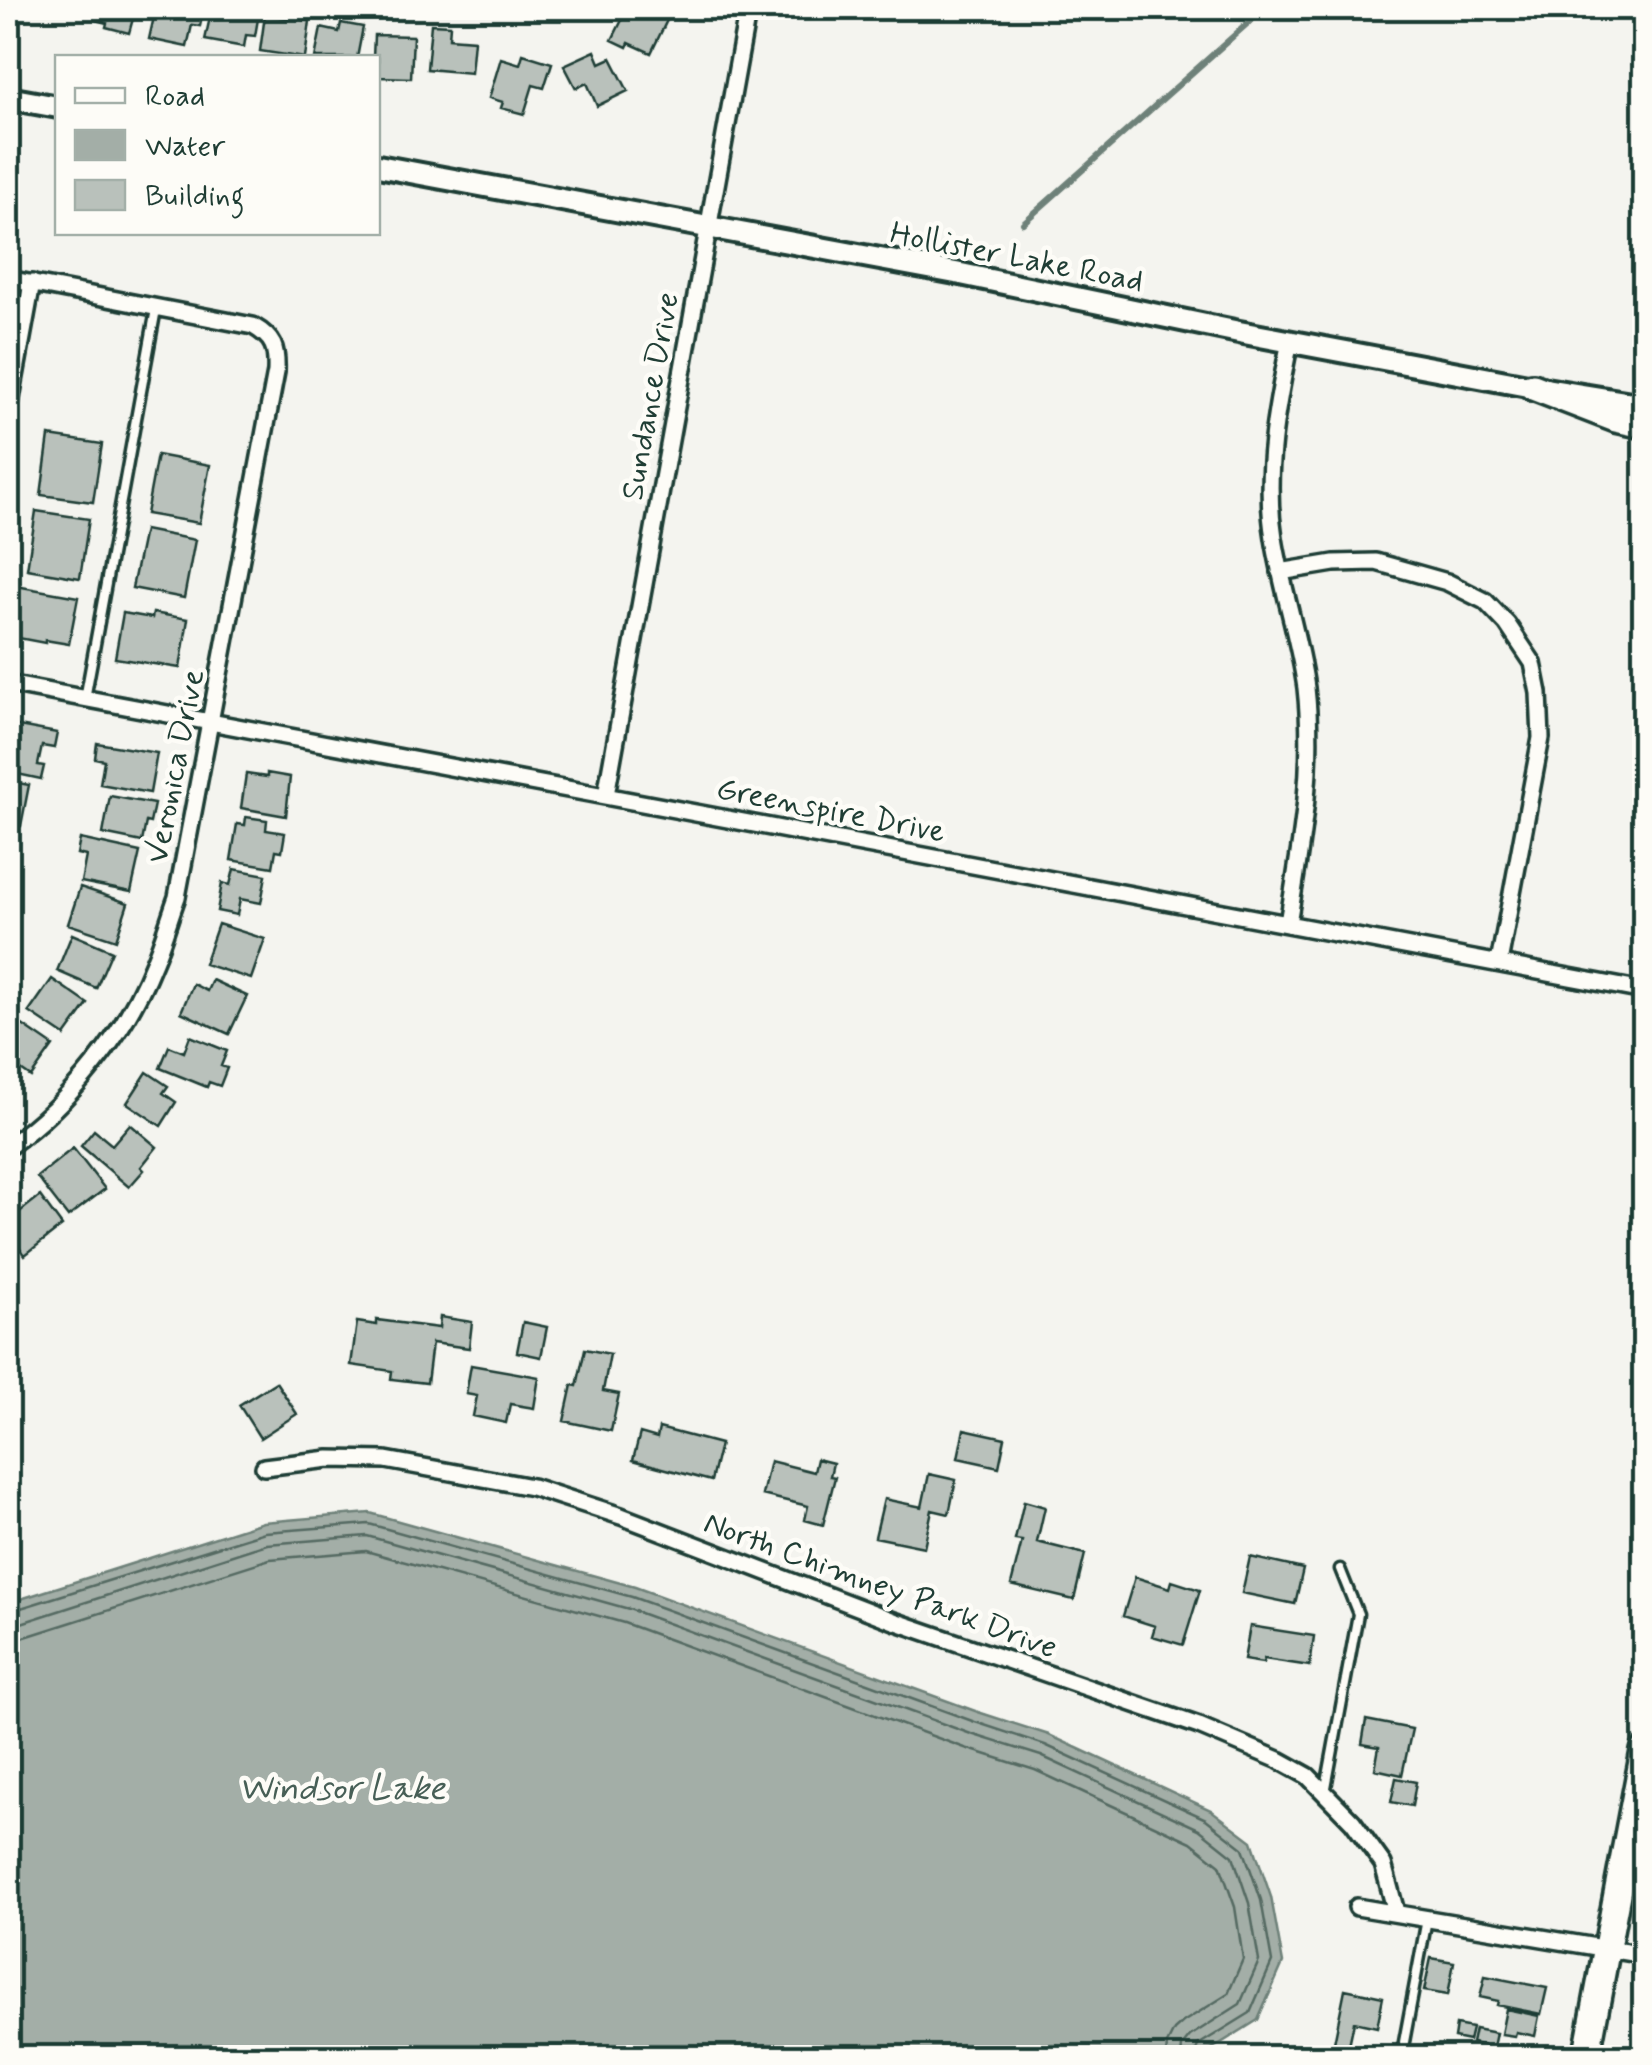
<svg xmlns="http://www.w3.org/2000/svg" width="1652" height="2065" viewBox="0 0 1652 2065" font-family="Mynerve,sans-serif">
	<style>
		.water { fill: #a3aea7; stroke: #6e8179; stroke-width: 2.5 }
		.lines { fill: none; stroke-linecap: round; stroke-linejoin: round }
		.shore { stroke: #546a62; stroke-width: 2.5 }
		.stream { stroke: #6e8179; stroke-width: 6 }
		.building { fill: #b9c1bb; stroke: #1f3d34; stroke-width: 2.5 }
		.service-casing { stroke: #1f3d34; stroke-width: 15 }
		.minor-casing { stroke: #1f3d34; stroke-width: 22 }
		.tertiary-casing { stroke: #1f3d34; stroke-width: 28 }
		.primary-casing { stroke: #1f3d34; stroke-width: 32 }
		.service { stroke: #fdfcf7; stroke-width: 8 }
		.minor { stroke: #fdfcf7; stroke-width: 15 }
		.tertiary { stroke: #fdfcf7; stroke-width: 20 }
		.primary { stroke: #fdfcf7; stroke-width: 25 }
		.labels { text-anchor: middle; stroke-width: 9; stroke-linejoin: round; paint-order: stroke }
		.street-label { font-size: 32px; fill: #1f3d34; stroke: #fdfcf7 }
		.water-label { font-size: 35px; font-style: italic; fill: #475f56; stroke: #fdfcf7 }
	</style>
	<rect width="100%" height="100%" fill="#f4f4ef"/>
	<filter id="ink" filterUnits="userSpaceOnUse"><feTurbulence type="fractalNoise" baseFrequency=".01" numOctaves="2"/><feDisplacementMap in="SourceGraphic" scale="20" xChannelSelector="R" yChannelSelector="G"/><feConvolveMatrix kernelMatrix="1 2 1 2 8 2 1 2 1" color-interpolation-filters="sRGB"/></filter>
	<g filter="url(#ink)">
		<path class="water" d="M370 1513 635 1587 978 1712 1049 1735 1211 1810 1252 1841 1271 1897 1283 1963 1258 2020 1197 2058 8 2057V1603L263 1522Z"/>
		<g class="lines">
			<path class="shore" d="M8 1612 265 1532 369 1524 632 1597 975 1722 1045 1745 1206 1819 1243 1848 1261 1900 1272 1962 1250 2013 1198 2045 1194 2058
				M8 1625 18 1624 267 1544 367 1536 629 1609 971 1734 1041 1756 1199 1829 1233 1856 1249 1903 1259 1961 1240 2004 1190 2036 1182 2046 1181 2058
				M8 1640 22 1638 270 1559 366 1551 624 1623 965 1748 1035 1770 1191 1842 1220 1865 1235 1907 1243 1959 1228 1994 1183 2022 1174 2030 1167 2044 1166 2058"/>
			<path class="stream" d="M1023 223 1265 8"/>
		</g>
		<path class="building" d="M99 8H146L144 17 134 15 129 33 106 27 107 23 95 20Z
			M156 8H204L200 26 192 25 187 47 149 39Z
			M212 8H230L259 13 255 36 246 35 244 47 205 40Z
			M628 8H646L668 18 651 53 629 43 627 47 612 40Z
			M265 15 310 21 305 58 260 51Z
			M341 23 363 27 357 58H315L321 28 339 32Z
			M431 24 450 25 449 38 474 40 471 73 427 69Z
			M374 35 413 36 411 78 378 77V58H373Z
			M595 51 600 63 611 58 628 91 597 106 587 83 576 88 564 65Z
			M523 54 552 63 544 88 533 85 524 114 501 108 503 102 489 98 501 58 520 64Z
			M49 436 102 444 93 502 41 495Z
			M157 455 210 465 199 523 146 514Z
			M36 511 89 519 80 578 27 569Z
			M144 530 195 540 184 598 132 588Z
			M16 586 78 597 69 644 45 640V643L8 636V620Z
			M123 613 152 618 153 613 188 619 180 668 115 658Z
			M8 724 57 733 54 748 42 746 38 765 44 766 41 779 8 772Z
			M97 743 157 753 150 793 100 784 104 760 95 758Z
			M267 773 290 777 286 816 241 808 246 774 267 777Z
			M8 781 29 785 21 826 8 823Z
			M110 796 154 804 150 823 146 822 142 842 103 834Z
			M246 817 267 820 266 830 285 833 282 851 276 850 273 867 231 860 237 824 245 825Z
			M80 839 140 852 131 892 81 882 86 856 77 854Z
			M234 869 266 875 261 903 240 899 237 915 217 911 222 883 230 885Z
			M80 887 128 903 116 940 68 924Z
			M218 924 265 939 251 979 204 964Z
			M72 934 112 951 96 988 57 971Z
			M52 979 88 1004 65 1036 29 1012Z
			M212 980 247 996 229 1034 181 1012 193 984 207 991Z
			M18 1022 53 1046 31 1077 8 1061V1036Z
			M190 1036 227 1051 221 1066 227 1068 220 1086 209 1082 207 1087 160 1068 169 1046 184 1052Z
			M147 1072 168 1086 163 1093 176 1102 161 1126 127 1103Z
			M130 1124 157 1147 141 1167 144 1170 129 1187 81 1146 94 1130 112 1145Z
			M73 1148 105 1189 68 1217 37 1177Z
			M40 1196 62 1226 25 1255 8 1231V1221Z
			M440 1317 472 1322 469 1348 432 1343 427 1383 391 1379 392 1371 351 1365 357 1322 377 1325V1320L439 1328Z
			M523 1322 547 1327 541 1357 517 1352Z
			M585 1349 610 1354 603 1391 619 1394 611 1431 564 1421 572 1385 577 1386Z
			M471 1365 539 1377 534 1408 510 1404 506 1423 473 1416 477 1396 466 1394Z
			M276 1382 297 1414 260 1438 239 1405Z
			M659 1428 720 1444 711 1481 633 1460 640 1433 657 1438Z
			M964 1429 1005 1438 999 1467 958 1458Z
			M817 1459 833 1463 830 1476 835 1477 823 1525 805 1520 808 1506 762 1495 770 1461 814 1472Z
			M929 1474 956 1480 949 1514 932 1510 924 1547 875 1537 884 1499 922 1507Z
			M1024 1501 1045 1507 1037 1542 1085 1554 1074 1600 1011 1585 1022 1541 1015 1540Z
			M1250 1557 1303 1569 1295 1604 1242 1593Z
			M1135 1577 1170 1588 1172 1581 1200 1590 1183 1645 1152 1636 1155 1626 1123 1616Z
			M1250 1626 1314 1636 1310 1666 1264 1659 1263 1663 1244 1660Z
			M1366 1720 1412 1729 1402 1775 1375 1769 1379 1747 1362 1744Z
			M1396 1778 1416 1782 1412 1806 1391 1802Z
			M1431 1958 1454 1962 1448 1995 1424 1991Z
			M1485 1976 1547 1988 1541 2014 1497 2005 1498 2001 1480 1997Z
			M1345 1989 1383 1997 1377 2027 1354 2022 1349 2045 1334 2043Z
			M1506 2009 1539 2016 1535 2036 1516 2032 1515 2036 1501 2034Z
			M1456 2025 1472 2028 1469 2041 1454 2038Z
			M1475 2029 1496 2033 1493 2047 1472 2043Z
			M1639 2033 1644 2034V2058L1634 2057Z"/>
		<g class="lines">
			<defs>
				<path id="service" d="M85 699 156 309
					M1325 1793 1358 1614 1340 1569
					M1401 2058 1427 1919"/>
				<path id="minor" d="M8 279 253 326C274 338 277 348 276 372L177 897C169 919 163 941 154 962 125 1035 71 1102 8 1147
					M8 415 32 283
					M1280 572 1334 563 1376 562 1447 582 1485 601 1507 624 1533 663 1539 693 1541 738 1499 963
					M8 684 1644 991
					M606 795 748 8
					M1288 923C1301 844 1315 769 1306 688 1299 637 1282 589 1274 538 1263 472 1277 405 1290 341
					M264 1467 329 1459 386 1460 532 1487 621 1516 894 1621 1199 1726 1279 1760 1308 1776 1353 1822 1383 1864 1396 1912
					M1357 1907 1644 1955"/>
				<path id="tertiary" d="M8 98 58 107
					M378 166 961 274 1239 332 1533 387 1644 405"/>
				<path id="primary" d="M1533 387 1616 419 1644 425
					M1586 2058 1644 1751"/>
			</defs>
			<use href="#service" class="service-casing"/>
			<use href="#minor" class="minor-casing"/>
			<use href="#tertiary" class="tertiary-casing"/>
			<use href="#primary" class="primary-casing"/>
			<use href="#service" class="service"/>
			<use href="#minor" class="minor"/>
			<use href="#tertiary" class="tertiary"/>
			<use href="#primary" class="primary"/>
		</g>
	</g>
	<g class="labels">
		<g class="street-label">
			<text transform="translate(1017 256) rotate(11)" y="11">Hollister Lake Road</text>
			<text transform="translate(649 396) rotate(-80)" y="11">Sundance Drive</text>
			<text transform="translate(174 766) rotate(-79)" y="11">Veronica Drive</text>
			<text transform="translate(831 809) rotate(11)" y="11">Greenspire Drive</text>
			<text transform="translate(881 1584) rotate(20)" y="11">North Chimney Park Drive</text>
		</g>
		<g class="water-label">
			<text x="342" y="1799">Windsor Lake</text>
		</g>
	</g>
	<rect width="1652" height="2065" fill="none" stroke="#fdfcf7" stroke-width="40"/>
	<rect x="20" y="20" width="1612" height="2025" fill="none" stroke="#1f3d34" stroke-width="4" filter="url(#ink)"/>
	<rect x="55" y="55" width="325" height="180" fill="#fdfcf7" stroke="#a4b0a9" stroke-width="2.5"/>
	<rect x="75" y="88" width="50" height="15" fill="#fdfcf7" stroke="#a4b0a9" stroke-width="2.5"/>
	<text x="145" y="105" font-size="30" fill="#1f3d34">Road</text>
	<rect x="75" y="130" width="50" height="30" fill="#a3aea7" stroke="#a4b0a9" stroke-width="2.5"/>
	<text x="145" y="155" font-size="30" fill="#1f3d34">Water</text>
	<rect x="75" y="180" width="50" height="30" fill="#b9c1bb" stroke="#a4b0a9" stroke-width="2.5"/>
	<text x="145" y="205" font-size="30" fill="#1f3d34">Building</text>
</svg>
